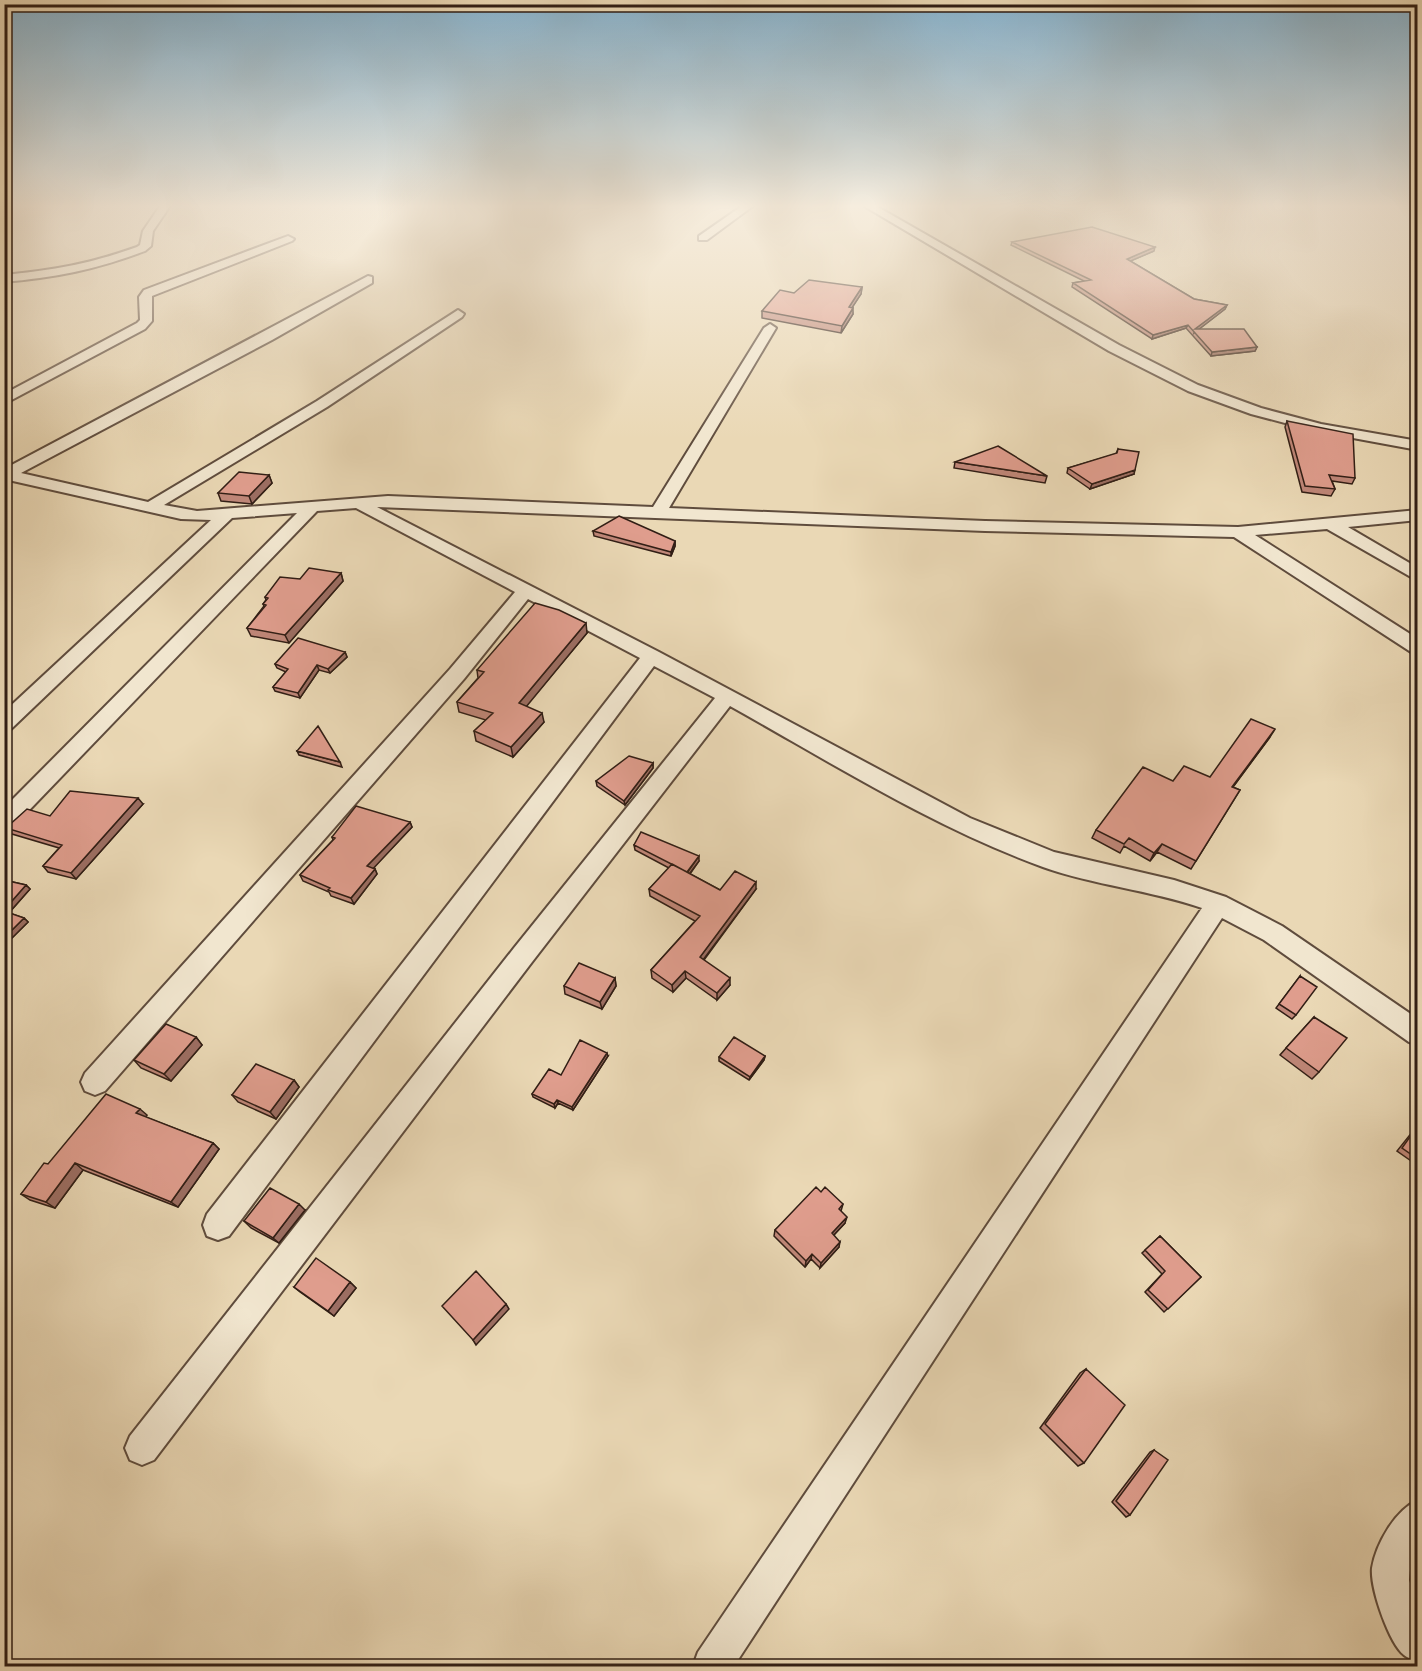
<svg xmlns="http://www.w3.org/2000/svg" width="1422" height="1671" viewBox="0 0 1422 1671" font-family="'Sorts Mill Goudy',serif">
	<style>
		.lines { fill: none; stroke-linecap: round; stroke-linejoin: round }
		.minor-casing { stroke: #5f4c3d; stroke-width: 4 }
		.minor { fill: #f1e6cf; fill-rule: evenodd }
		.wall { fill: #c08779; stroke: #311e15; stroke-width: 1.5 }
		.shaded-wall { fill: #9c6e63; stroke: #311e15; stroke-width: 1.5 }
		.building { fill: #df9d8d; stroke: #311e15; stroke-width: 1.5 }
	</style>
	<rect width="100%" height="100%" fill="#ead8b5"/>
	<filter id="stains"><feTurbulence type="fractalNoise" baseFrequency=".00333" numOctaves="4"/><feColorMatrix values="0 0 0 0 .2 0 0 0 0 .09 0 0 0 0 .02 0 0 0 .5 -.17"/></filter>
	<radialGradient id="worn" r=".72"><stop offset=".6" stop-color="#630" stop-opacity="0"/><stop offset="1" stop-color="#630" stop-opacity=".3"/></radialGradient>
	<g class="lines">
		<defs>
			<path id="minor" d="M160 206H170L153 231 151 246 145 251C94 270 58 277 4 282V275C55 270 89 264 137 247L140 245 143 231Z
				M742 206H753L707 240H699V236Z
				M864 206H876L1119 345 1198 385 1261 408 1321 424 1418 441V450L1315 431 1251 414 1188 391 1109 351Z
				M288 236 294 239 292 241 152 296V321L145 329 4 404V394L137 323 140 320 139 297 144 290Z
				M368 276 372 277V283L272 340 21 473 148 502 317 401 458 310 464 314 462 317 327 407 164 505 197 511 388 496 653 507 764 328 770 324 776 328 669 508 985 521 1238 527 1418 510V520L1348 527 1418 568V581L1327 529 1255 535 1418 639V654L1411 652 1234 537 985 531 377 507 659 652 970 818 1054 852 1174 880 1226 897 1282 926 1418 1019V1046L1409 1042 1264 940 1222 918 734 1666H693L698 1652 1202 908C1150 890 1093 885 1043 867 933 827 832 763 730 706L532 962 154 1460 142 1465 130 1460 125 1448 130 1436 514 948 715 698 654 666 229 1236 218 1240 207 1236 203 1225 207 1214 640 658 528 599 464 679 105 1091 95 1095 85 1091 81 1082 85 1073 450 669 515 592 356 508 317 511 12 828 4 830V808L297 513 232 518 11 729 4 731V712L211 520 181 519 4 479V469Z
				M1418 1500V1549L1411 1560 1409 1580 1418 1607V1661C1414 1659 1407 1658 1404 1655 1389 1643 1370 1588 1372 1568 1376 1544 1395 1510 1418 1500Z"/>
		</defs>
		<use href="#minor" class="minor-casing"/>
		<use href="#minor" class="minor"/>
	</g>
	<path class="wall" d="M1012 242 1154 251 1130 261 1194 299 1227 305 1225 309 1199 329 1257 347 1255 351 1211 356 1186 328 1152 339 1072 287 1073 283 1084 281 1011 245Z
		M862 287 861 294 852 307 853 314 841 333 762 318V311L794 293Z
		M1287 421 1355 478 1352 484 1332 481 1335 489 1331 496 1302 492 1285 427Z
		M1118 449 1134 474 1090 489 1067 473 1068 468 1116 454Z
		M955 462 1047 476 1045 483 954 468Z
		M269 475 272 483 252 504 221 501 218 493Z
		M593 531 675 541V546L671 556 594 536Z
		M341 573 343 581 289 643 251 636 247 628 264 606 263 604 266 600 265 597 300 579Z
		M587 633 526 706 544 722 513 757 476 741 474 731 486 720 459 712 457 702 478 678 477 670Z
		M345 652 347 657 330 673 319 670 300 698 275 691 273 687 286 672 277 668 275 664Z
		M1270 737 1233 787 1240 790 1191 869 1157 852 1150 861 1124 846 1120 853 1092 838 1096 830 1173 781 1210 777Z
		M297 751 340 762 342 767 299 755Z
		M653 763V768L625 805 597 786 596 781Z
		M143 804 76 879 48 872 43 866 59 848 12 834 6 828Z
		M410 822 412 827 373 868 375 869 377 874 354 904 331 896 329 892 303 881 300 875 333 840 332 837Z
		M634 845 699 861 690 874 720 890 756 889 704 960 730 985 717 1000 686 978 673 992 652 978 651 970 695 921 650 896 649 889 669 868 635 850Z
		M4 880 26 885 30 889 9 913 24 918 28 922 12 938 4 936Z
		M1300 976 1296 1015 1292 1019 1276 1008Z
		M615 978 616 986 602 1009 565 994 564 986Z
		M1314 1017 1319 1072 1312 1079 1280 1055Z
		M196 1037 202 1045 171 1081 141 1068 134 1060Z
		M608 1056 573 1110 558 1103 555 1108 533 1097 532 1094 561 1075Z
		M765 1056 764 1060 749 1080 719 1061V1057Z
		M294 1080 299 1087 276 1119 238 1102 232 1095Z
		M147 1115 145 1117 213 1143 219 1149 178 1207 83 1170 55 1208 30 1200 21 1194 48 1164Z
		M1417 1127 1418 1161 1414 1163 1397 1151 1413 1131Z
		M821 1192 843 1204 841 1211 845 1223 834 1235 839 1247 820 1268 811 1259 805 1267 774 1236 775 1230Z
		M305 1210 279 1243 251 1228 244 1221Z
		M1160 1236 1201 1277 1164 1312 1145 1292 1162 1274 1142 1253Z
		M350 1282 356 1288 334 1316 300 1292 294 1287Z
		M1086 1369 1084 1463 1078 1466 1040 1428 1080 1373Z
		M1154 1450 1130 1515 1126 1517 1112 1502 1150 1452Z"/>
	<path class="shaded-wall" d="M1155 247 1154 251 1126 263 1127 259Z
		M862 287 861 294 848 314 849 307Z
		M1227 305 1225 309 1194 333 1195 329Z
		M853 308V314L841 333 842 326Z
		M1188 325 1186 328 1152 339 1153 335Z
		M1257 347 1255 351 1211 356 1212 352Z
		M1135 470 1134 474 1090 489 1092 484Z
		M269 475 272 483 252 504 249 496Z
		M675 541V546L671 556V552Z
		M341 573 343 581 289 643 285 635Z
		M586 623 587 633 521 713 519 703Z
		M345 652 347 657 330 673 328 669Z
		M317 665 319 670 300 698 298 693Z
		M542 713 544 722 513 757 511 747Z
		M1275 729 1270 737 1227 795 1232 787Z
		M653 763V768L625 805 624 801Z
		M138 798 143 804 76 879 71 873Z
		M410 822 412 827 370 872 367 866Z
		M1162 844 1157 852 1150 861 1154 853Z
		M699 856V861L687 877V873Z
		M375 869 377 874 354 904 351 898Z
		M756 882V889L700 964V957Z
		M26 885 30 889 7 915 4 912V910Z
		M24 918 28 922 12 938 8 934Z
		M685 971 686 978 673 992 672 985Z
		M615 978 616 986 602 1009 600 1002Z
		M730 978V985L717 1000V993Z
		M196 1037 202 1045 171 1081 164 1074Z
		M607 1053 608 1056 573 1110 572 1107Z
		M765 1056 764 1060 749 1080 750 1077Z
		M294 1080 299 1087 276 1119 270 1112Z
		M557 1100 558 1103 555 1108 554 1104Z
		M140 1109 147 1115 143 1120 136 1113Z
		M213 1143 219 1149 178 1207 171 1202Z
		M75 1163 83 1170 55 1208 46 1202Z
		M299 1204 305 1210 279 1243 273 1238Z
		M847 1217 845 1223 830 1239 832 1233Z
		M840 1242 839 1247 820 1268 821 1263Z
		M812 1254 811 1259 805 1267 806 1261Z
		M350 1282 356 1288 334 1316 328 1311Z
		M506 1304 509 1309 476 1345 473 1340Z"/>
	<path class="building" d="M1092 227 1155 247 1127 259 1194 299 1227 305 1195 329H1244L1257 347 1212 352 1188 325 1153 335 1073 283 1091 280 1012 242Z
		M809 280 862 287 849 307 853 308 842 326 762 311 780 290 794 293Z
		M1287 421 1353 434 1355 478 1329 475 1335 489 1305 486Z
		M998 446 1047 476 955 462Z
		M1118 449 1139 452 1135 470 1092 484 1068 468 1117 453Z
		M239 472 269 475 249 496 218 493Z
		M619 516 675 541 671 552 593 531Z
		M309 568 341 573 285 635 247 628 266 605 263 604 268 598 265 597 280 577 300 579Z
		M535 603 559 610 586 623 519 703 542 713 511 747 474 731 493 713 457 702 484 672 477 670Z
		M298 638 345 652 328 669 317 665 298 693 273 687 288 669 275 664Z
		M1251 719 1275 729 1232 787 1240 790 1196 861 1162 844 1154 853 1129 838 1124 844 1096 830 1143 767 1173 781 1184 766 1210 777Z
		M318 726 340 762 297 751Z
		M629 756 653 763 624 801 596 781Z
		M70 791 138 798 71 873 43 866 62 845 6 828 27 809 50 816Z
		M356 806 410 822 367 866 375 869 351 898 328 890 330 888 300 875 335 838 332 837Z
		M641 832 699 856 687 872 634 845Z
		M672 864 720 890 735 871 756 882 700 957 730 978 717 993 685 971 672 985 651 970 700 916 649 889Z
		M4 880 26 885 4 910Z
		M4 911 24 918 8 934 4 933Z
		M579 963 615 978 600 1002 564 986Z
		M1300 976 1317 987 1296 1015 1279 1004Z
		M1314 1017 1347 1038 1319 1072 1286 1048Z
		M166 1024 196 1037 164 1074 134 1060Z
		M734 1037 765 1056 750 1077 719 1057Z
		M580 1040 607 1053 572 1107 557 1100 554 1104 532 1094 549 1069 561 1075Z
		M256 1064 294 1080 270 1112 232 1095Z
		M106 1094 140 1109 136 1113 213 1143 171 1202 75 1163 46 1202 21 1194 44 1163 48 1164Z
		M1417 1127H1418V1159L1402 1148Z
		M816 1187 821 1192 825 1187 843 1204 839 1209 847 1217 832 1233 840 1242 821 1263 812 1254 806 1261 775 1230Z
		M270 1188 299 1204 273 1238 244 1221Z
		M1160 1236 1201 1277 1168 1309 1148 1290 1165 1271 1145 1250Z
		M316 1258 350 1282 328 1311 294 1287Z
		M476 1271 506 1304 473 1340 442 1306Z
		M1086 1369 1125 1405 1084 1463 1045 1424Z
		M1154 1450 1168 1460 1130 1515 1116 1501Z"/>
	<linearGradient id="sky" x2="0" y2="1"><stop stop-color="#88b6d3"/><stop offset="0.47" stop-color="#f6edde"/><stop offset="1" stop-color="#f6edde" stop-opacity="0"/></linearGradient>
	<rect width="1422" height="439" fill="url(#sky)"/>
	<rect width="1422" height="1671" fill="none" stroke="#ead8b5" stroke-width="24"/>
	<rect x="6" y="6" width="1410" height="1659" fill="none" stroke="#311e15" stroke-width="3"/>
	<rect x="12" y="12" width="1398" height="1647" fill="none" stroke="#311e15" stroke-width="1.5"/>
	<rect width="100%" height="100%" filter="url(#stains)"/>
	<rect width="100%" height="100%" fill="url(#worn)"/>
</svg>
